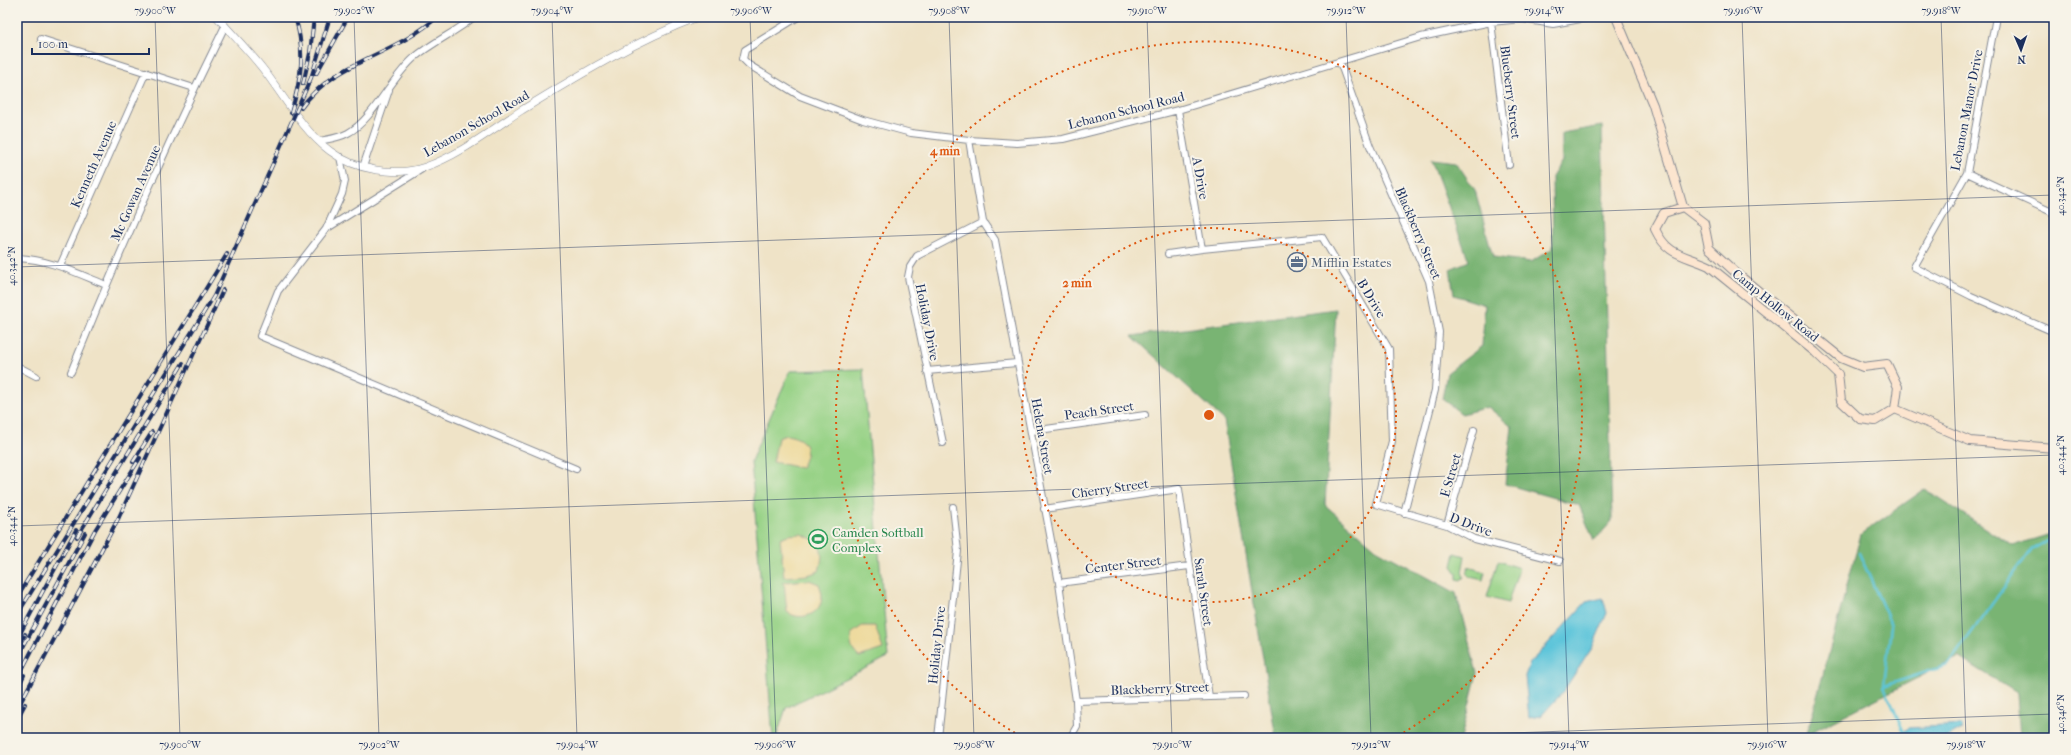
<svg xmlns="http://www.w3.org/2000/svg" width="2071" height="755" viewBox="0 0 2071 755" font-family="'IM FELL French Canon',serif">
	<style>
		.green { fill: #97d286; stroke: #598072 }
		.forest { fill: #79b473; stroke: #4a7268 }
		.sand { fill: #eeda9e; stroke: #84847e }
		.water { fill: #5dc5da; stroke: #3c7a9c }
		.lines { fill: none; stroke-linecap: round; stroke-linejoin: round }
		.stream { stroke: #5dc5da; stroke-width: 2.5 }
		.minor-casing { stroke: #858992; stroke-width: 8 }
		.tertiary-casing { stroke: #858992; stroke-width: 8 }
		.secondary-casing { stroke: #858992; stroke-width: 10 }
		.minor { stroke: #fff; stroke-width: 6 }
		.tertiary { stroke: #fff; stroke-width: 7 }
		.secondary { stroke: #fce5cf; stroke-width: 8 }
		.rail-casing { stroke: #1b2f5e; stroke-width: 4 }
		.rail { stroke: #f7f3e8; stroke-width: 2.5; stroke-dasharray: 8; stroke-linecap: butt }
		.ticks { fill: none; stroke: #1b2f5e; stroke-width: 1; stroke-opacity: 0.45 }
		.ring { fill: none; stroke: #de5710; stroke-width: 2; stroke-dasharray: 2 4 }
		.labels { text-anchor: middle; stroke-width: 4; stroke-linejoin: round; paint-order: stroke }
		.street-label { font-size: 13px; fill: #1b2f5e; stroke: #f7f3e8 }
		.service-label { font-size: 13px; fill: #4e5e75; stroke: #f7f3e8; text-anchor: start }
		.leisure-label { font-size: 13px; fill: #27864d; stroke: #f7f3e8; text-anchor: start }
		.centre { fill: #de5710; stroke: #f7f3e8; stroke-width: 2 }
		.ring-label { font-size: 12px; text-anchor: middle; font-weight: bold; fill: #de5710; stroke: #f7f3e8; stroke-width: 4; stroke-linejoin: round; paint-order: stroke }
		.neatline { fill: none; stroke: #1b2f5e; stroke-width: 1.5 }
		.ticks-label { font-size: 10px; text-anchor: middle; fill: #1b2f5e }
	</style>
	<rect width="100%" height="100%" fill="#f7f3e8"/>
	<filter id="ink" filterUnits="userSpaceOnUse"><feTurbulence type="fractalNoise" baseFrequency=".025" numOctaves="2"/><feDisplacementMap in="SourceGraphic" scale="8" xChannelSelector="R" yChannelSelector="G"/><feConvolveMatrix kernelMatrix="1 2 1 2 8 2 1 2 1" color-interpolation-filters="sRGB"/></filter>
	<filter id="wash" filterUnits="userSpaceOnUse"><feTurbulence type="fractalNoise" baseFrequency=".012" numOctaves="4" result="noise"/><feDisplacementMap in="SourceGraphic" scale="16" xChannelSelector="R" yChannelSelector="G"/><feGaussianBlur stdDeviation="0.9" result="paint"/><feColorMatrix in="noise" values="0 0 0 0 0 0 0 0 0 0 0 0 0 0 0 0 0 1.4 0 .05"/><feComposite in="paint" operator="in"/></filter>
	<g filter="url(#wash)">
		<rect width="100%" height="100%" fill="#efe3c7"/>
		<path class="green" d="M863 369 888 657 786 708 776 738H773L751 461 790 371Z
			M1455 553 1465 556 1462 572 1464 577 1461 580 1457 579V573L1452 566Z
			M1498 561 1519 568 1508 603 1487 597Z
			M1468 567 1485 572 1483 580 1470 577 1466 573Z"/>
		<path class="forest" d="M1602 126 1612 521 1594 541 1579 505 1505 484 1512 427 1488 407 1462 414 1442 399 1447 373 1482 346 1485 305 1454 295 1450 269 1469 261 1431 159 1456 162 1475 190 1493 257 1531 262 1553 248 1552 177 1562 161V133Z
			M1336 309 1325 505 1376 549 1456 593 1477 673 1461 738H1276L1224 420 1132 336Z
			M1925 489 2012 546 2054 533V738H2020L2017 693 1959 657 1807 734 1861 534Z"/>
		<path class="sand" d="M786 435C808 438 811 450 801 468L773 462 778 438Z
			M801 534C822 542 825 550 819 571L808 575 784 577 780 538 788 535Z
			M809 580 819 584C820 587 822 592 822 596 822 615 800 622 787 612L784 582Z
			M862 626H875L883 649 859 657C851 650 850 644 851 634Z"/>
		<path class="water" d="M1603 598 1607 613 1592 648 1562 693 1541 716 1529 718 1525 676 1530 663 1586 602Z
			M1962 725V729L1946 738H1898L1908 728Z"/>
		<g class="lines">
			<path class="stream" d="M1859 553 1891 625 1884 686 1905 735
				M1884 686 1948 665 2031 550 2054 537"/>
		</g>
	</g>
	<g filter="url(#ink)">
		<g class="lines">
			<defs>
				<path id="minor" d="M798 17 745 50 743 59 749 65 800 96 863 120 911 133 969 140 1017 143 1063 139 1178 110 1421 37 1491 22 1522 19 1553 24 1592 17
					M1996 17 1967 173 1914 267 1971 296 2054 332
					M1491 22 1509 165
					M41 39 194 88
					M1340 62 1370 146 1429 281 1439 332 1435 390 1404 513
					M1178 110 1202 249
					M969 140 983 222 995 240 1059 583 1076 701 1077 726 1070 738
					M319 141C329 139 339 138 348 133 374 119 391 77 415 57 433 42 456 32 474 17
					M363 167 389 90
					M422 169 326 229 278 291 260 336 576 469
					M1967 173 2054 213
					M326 229 342 194 345 181 340 157
					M1168 254 1202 249 1322 237 1389 349 1392 441 1376 504 1447 525 1474 539 1560 561
					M17 258C49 259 77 273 106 285
					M60 266 146 72
					M17 366 36 376
					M927 371 1017 363
					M71 372C118 255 169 139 225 26
					M1032 431 1145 415
					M943 443 908 277 910 267 917 256 983 222
					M1044 509 1179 489 1209 697
					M1447 525 1474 430
					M1059 583 1189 566
					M1076 701 1244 696
					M938 738 958 551 953 507"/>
				<path id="tertiary" d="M217 17C232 34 249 51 263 69 284 96 302 130 330 151 355 170 395 177 425 167 460 155 491 130 522 110 579 75 635 41 698 17"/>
				<path id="secondary" d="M1616 17 1653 105 1683 207
					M1683 207 1704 223 1709 248 1735 272 1841 358 1863 367 1887 364 1898 387 1895 409 1875 421 1860 419 1841 401 1838 374 1815 352 1709 266C1684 254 1668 257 1655 229L1664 213Z
					M1895 409 1970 441 2054 448"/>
			</defs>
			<use href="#minor" class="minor-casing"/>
			<use href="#tertiary" class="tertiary-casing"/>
			<use href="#secondary" class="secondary-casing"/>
			<use href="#minor" class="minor"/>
			<use href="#tertiary" class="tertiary"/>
			<use href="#secondary" class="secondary"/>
			<defs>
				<path id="rail" d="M316 74 348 17
					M303 84 310 53 314 17
					M301 108C334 61 396 55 437 17
					M291 113C301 79 306 52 295 17
					M133 462 152 432
					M77 537 183 363
					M17 597 227 254
					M17 615 214 296 311 78 330 17
					M17 639 76 530
					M17 649 25 634
					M17 658 85 533
					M17 679 95 530 140 458
					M17 689 24 675
					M17 709 119 517 223 290
					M17 719 25 704"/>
			</defs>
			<use href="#rail" class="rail-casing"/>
			<use href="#rail" class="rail"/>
		</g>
	</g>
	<path class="ticks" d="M155 17 180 738M354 17 379 738M552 17 577 738M750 17 776 738M949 17 974 738M1147 17 1172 738M1346 17 1371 738M1544 17 1569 738M1742 17 1768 738M1941 17 1966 738M17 267 2054 195M17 526 2054 455M1367 738 2054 714"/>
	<g class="ring">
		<circle cx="1209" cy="415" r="187"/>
		<path d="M1020 736A373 373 0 1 1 1398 736"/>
	</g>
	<defs>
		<symbol id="office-ring" viewBox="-11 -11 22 22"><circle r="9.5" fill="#f7f3e8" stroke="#5c6f8a" stroke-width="1.5"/><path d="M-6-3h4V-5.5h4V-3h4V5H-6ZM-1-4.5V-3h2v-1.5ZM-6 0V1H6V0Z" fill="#5c6f8a"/></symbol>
		<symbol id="stadium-ring" viewBox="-11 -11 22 22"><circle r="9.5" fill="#f7f3e8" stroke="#2e9e5b" stroke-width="1.5"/><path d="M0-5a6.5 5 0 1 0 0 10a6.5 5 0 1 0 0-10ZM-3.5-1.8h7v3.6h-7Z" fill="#2e9e5b"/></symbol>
	</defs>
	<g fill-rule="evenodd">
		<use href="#office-ring" x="1286" y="251" width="22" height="22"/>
		<use href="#stadium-ring" x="807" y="528" width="22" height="22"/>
	</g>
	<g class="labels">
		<g class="street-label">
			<text transform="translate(1511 92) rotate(83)" y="5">Blueberry Street</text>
			<text transform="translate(1126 110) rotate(-14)" y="5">Lebanon School Road</text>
			<text transform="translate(1966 110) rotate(-79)" y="5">Lebanon Manor Drive</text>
			<text transform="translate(476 123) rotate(-30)" y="5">Lebanon School Road</text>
			<text transform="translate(93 164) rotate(-66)" y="5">Kenneth Avenue</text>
			<text transform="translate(1201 178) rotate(80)" y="5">A Drive</text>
			<text transform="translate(135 193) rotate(-66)" y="5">Mc Gowan Avenue</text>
			<text transform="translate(1419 233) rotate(67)" y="5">Blackberry Street</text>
			<text transform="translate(1372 298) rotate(59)" y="5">B Drive</text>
			<text transform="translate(1776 305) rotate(39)" y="5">Camp Hollow Road</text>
			<text transform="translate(928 322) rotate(79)" y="5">Holiday Drive</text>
			<text transform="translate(1099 410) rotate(-8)" y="5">Peach Street</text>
			<text transform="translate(1043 436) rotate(80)" y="5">Helena Street</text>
			<text transform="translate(1450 475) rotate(-74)" y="5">E Street</text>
			<text transform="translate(1110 488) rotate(-8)" y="5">Cherry Street</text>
			<text transform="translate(1471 524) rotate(21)" y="5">D Drive</text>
			<text transform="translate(1123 564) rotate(-7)" y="5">Center Street</text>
			<text transform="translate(1204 592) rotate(82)" y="5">Sarah Street</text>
			<text transform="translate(936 645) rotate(-84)" y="5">Holiday Drive</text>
			<text transform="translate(1160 688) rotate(-2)" y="5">Blackberry Street</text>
		</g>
		<g class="service-label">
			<text x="1311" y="267">Mifflin Estates</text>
		</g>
		<g class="leisure-label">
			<text x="832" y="537">Camden Softball<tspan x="832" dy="15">Complex</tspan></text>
		</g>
	</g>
	<circle cx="1209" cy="415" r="6" class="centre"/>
	<g class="ring-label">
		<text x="945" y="155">4 min</text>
		<text x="1077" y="287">2 min</text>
	</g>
	<rect width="2071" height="755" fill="none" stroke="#f7f3e8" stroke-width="44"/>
	<g transform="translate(2021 50) rotate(178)" stroke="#f7f3e8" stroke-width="3" paint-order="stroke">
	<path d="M0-3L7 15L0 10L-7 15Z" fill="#1b2f5e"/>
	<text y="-6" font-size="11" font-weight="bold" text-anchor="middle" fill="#1b2f5e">N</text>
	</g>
	<path d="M32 48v6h117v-6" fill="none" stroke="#1b2f5e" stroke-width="2"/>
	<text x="38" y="48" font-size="12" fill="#1b2f5e" stroke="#f7f3e8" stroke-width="3" paint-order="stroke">100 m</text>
	<rect x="22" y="22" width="2027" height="711" class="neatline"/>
	<g class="ticks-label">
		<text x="155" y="14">79.900°W</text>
		<text x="354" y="14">79.902°W</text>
		<text x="552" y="14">79.904°W</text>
		<text x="751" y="14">79.906°W</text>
		<text x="949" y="14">79.908°W</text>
		<text x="1147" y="14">79.910°W</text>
		<text x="1346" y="14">79.912°W</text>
		<text x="1544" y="14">79.914°W</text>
		<text x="1743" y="14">79.916°W</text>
		<text x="1941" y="14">79.918°W</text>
		<text transform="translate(2060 196) rotate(-90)" y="4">40.342°N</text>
		<text transform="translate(11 266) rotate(-90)" y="4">40.342°N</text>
		<text transform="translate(2060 455) rotate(-90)" y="4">40.344°N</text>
		<text transform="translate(11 526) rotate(-90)" y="4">40.344°N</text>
		<text transform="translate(2060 714) rotate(-90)" y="4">40.346°N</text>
		<text x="180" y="748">79.900°W</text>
		<text x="379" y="748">79.902°W</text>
		<text x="577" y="748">79.904°W</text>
		<text x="775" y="748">79.906°W</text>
		<text x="974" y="748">79.908°W</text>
		<text x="1172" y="748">79.910°W</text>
		<text x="1371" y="748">79.912°W</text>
		<text x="1569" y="748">79.914°W</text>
		<text x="1767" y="748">79.916°W</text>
		<text x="1966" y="748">79.918°W</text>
	</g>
</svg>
